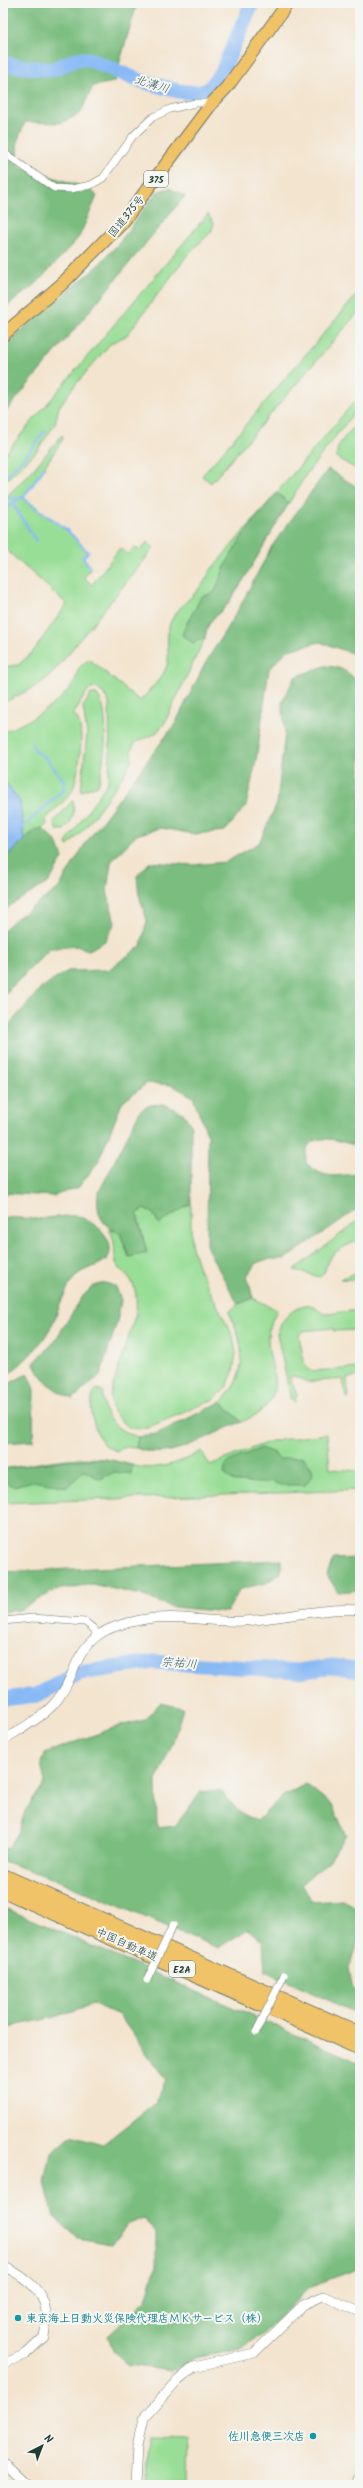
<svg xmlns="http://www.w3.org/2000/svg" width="363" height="2488" viewBox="0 0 363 2488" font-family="Kalam,'Klee One',sans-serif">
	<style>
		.green { fill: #99de96; stroke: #5c8e65 }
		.forest { fill: #7abd7f; stroke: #4c7d5a }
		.water { fill: #89b9f5; stroke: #547b94 }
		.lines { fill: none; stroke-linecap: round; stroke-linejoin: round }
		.stream { stroke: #89b9f5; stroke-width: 2.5 }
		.river { stroke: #89b9f5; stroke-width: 15 }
		.minor-casing { stroke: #69776a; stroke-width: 8 }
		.tertiary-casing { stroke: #69776a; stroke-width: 10 }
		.trunk-casing { stroke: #69776a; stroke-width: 14 }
		.motorway-casing { stroke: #69776a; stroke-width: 16 }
		.minor { stroke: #fff; stroke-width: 7 }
		.tertiary { stroke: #fff; stroke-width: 9 }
		.trunk { stroke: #f1c369; stroke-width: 12 }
		.motorway { stroke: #f1c369; stroke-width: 14 }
		.minor-bridge-casing { stroke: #69776a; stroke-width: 8; stroke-linecap: butt }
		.minor-bridge { stroke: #fff; stroke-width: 7 }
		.culture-dot { fill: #0f9aa8; stroke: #f6f6f2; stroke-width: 1.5 }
		.labels { text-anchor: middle; stroke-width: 4; stroke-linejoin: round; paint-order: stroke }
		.shield { fill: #f6f6f2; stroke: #60746d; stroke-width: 1 }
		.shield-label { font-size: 10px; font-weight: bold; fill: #1f3d34 }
		.street-label { font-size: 11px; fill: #1f3d34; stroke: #f6f6f2 }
		.culture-label { font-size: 11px; font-weight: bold; fill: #0d838f; stroke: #f6f6f2; text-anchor: start }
		.water-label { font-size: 12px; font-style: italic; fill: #3a5c64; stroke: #f6f6f2 }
	</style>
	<rect width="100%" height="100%" fill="#f6f6f2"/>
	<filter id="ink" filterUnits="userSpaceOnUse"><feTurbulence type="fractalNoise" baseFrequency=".025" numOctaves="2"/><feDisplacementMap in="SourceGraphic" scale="8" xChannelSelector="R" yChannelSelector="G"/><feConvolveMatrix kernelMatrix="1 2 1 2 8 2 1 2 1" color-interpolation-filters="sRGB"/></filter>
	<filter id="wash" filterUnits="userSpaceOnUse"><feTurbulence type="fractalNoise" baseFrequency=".012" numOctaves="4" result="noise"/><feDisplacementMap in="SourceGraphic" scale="16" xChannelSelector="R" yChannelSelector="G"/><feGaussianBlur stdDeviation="0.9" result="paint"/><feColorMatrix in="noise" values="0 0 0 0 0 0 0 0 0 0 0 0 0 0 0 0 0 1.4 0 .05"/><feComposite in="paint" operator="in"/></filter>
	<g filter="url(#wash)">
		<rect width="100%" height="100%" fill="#f3e4cf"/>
		<path class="green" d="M208 214 214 224 211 232 188 254 127 335 110 344 71 390 59 407 55 424 37 451 3 483V456Z
			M360 291V310L211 483 202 476Z
			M360 395V405L307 473 229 602C216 616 208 617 205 638L164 724 155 734 136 742 131 750 132 760 125 773 86 827 68 846 66 843 108 782 110 758 109 702 104 694 96 688 88 690 73 715C88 719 78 780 72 791 66 801 54 810 46 819L47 826 34 831 24 840 20 802 3 779V732C26 724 77 696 78 669L89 659 140 701C149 690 166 676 168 661 169 647 165 634 171 621 181 602 203 591 210 571Z
			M360 420V471L337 458C334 444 351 431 360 420Z
			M62 435 63 439 23 498 67 530 88 552 83 557 91 569 84 577 92 585 120 548 128 554 135 547 140 551 148 542 154 548 51 675 35 687 3 703V667L18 665 32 653 67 604 3 547V500L32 471Z
			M91 694H96C112 708 104 766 98 785L81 791 87 734 83 707Z
			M73 800C75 814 73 820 64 830H57L54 822Z
			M191 1203V1244L199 1269 233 1336 236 1354 233 1372 226 1388 214 1399 147 1428H128L113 1412 110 1396 136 1313C137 1300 137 1287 128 1276 125 1272 120 1270 117 1265 112 1254 118 1244 109 1229L120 1233 129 1257 147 1253 137 1214 143 1209 152 1212 159 1224Z
			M360 1219V1239C351 1244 336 1249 330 1258 324 1265 328 1271 320 1277L294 1270Z
			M360 1271V1280L340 1279Z
			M253 1298 277 1310C272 1320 268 1328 268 1339 268 1365 286 1388 263 1409 258 1415 249 1418 242 1422L221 1402C249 1373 245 1346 229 1312L238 1304Z
			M311 1305 324 1314 360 1310V1330L333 1331V1328L303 1331 299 1336 305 1366 310 1371 360 1368V1376L347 1378 349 1398H346L343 1379 307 1382 294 1376 289 1377 297 1395 294 1403 291 1400 277 1334C283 1317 292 1307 311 1305Z
			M97 1389 103 1391C101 1417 115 1430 138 1437L136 1448 126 1447 116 1451C113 1449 107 1447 105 1445 94 1434 85 1401 97 1389Z
			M327 1434 330 1469 360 1471V1490L3 1503V1469C35 1464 71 1455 104 1459 116 1460 128 1465 140 1467 157 1470 188 1461 201 1451L210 1465 271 1441Z
			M149 2439 189 2440 188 2485H147Z"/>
		<path class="forest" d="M3 3H137L114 82 93 86 80 114 60 123 25 122 17 142 18 166 90 189 97 196 79 237 36 284 3 309Z
			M169 188 185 196 3 415V346L96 268 118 244 157 192Z
			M328 469 360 489V656L320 642 288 650 269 669 256 761 246 806 225 831 194 834 161 828 136 835 111 862 107 891 115 923 105 941 89 950 76 946 50 949 3 996V931L13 921 58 889 85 844 175 724 206 662 238 610 272 546Z
			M277 493 289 503C269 535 251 570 230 601 219 617 208 616 205 638L193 643 182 635C187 620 194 612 201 597L215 592C229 550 249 526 277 493Z
			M325 666C340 666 352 673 360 686V1147C339 1141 302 1126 306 1163 325 1181 336 1175 360 1174V1207L285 1259H268L256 1263 247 1276 253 1298 238 1304 207 1248 208 1136 193 1097 172 1085 147 1083 122 1103 98 1162 79 1187 53 1196 3 1193V1026L10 1024 41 988 68 971 108 970 141 946 147 920 139 895 137 876 150 862 192 865 226 862 259 843 277 804 285 732 282 702 295 677Z
			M43 829 57 842 63 858 49 882 11 905 3 913V860L34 831Z
			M164 1104 183 1113 191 1125V1203L159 1224 152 1212 142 1209 137 1214 147 1253 129 1257 120 1233C101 1226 96 1213 98 1194L140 1111 150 1105Z
			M76 1215C90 1221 109 1231 110 1248 112 1266 86 1266 77 1275 64 1288 59 1311 51 1327 39 1349 22 1363 3 1379V1217L37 1219Z
			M106 1283 116 1287 121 1300 117 1322 100 1376C89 1382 83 1392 72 1399 55 1390 41 1381 34 1363L54 1342 83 1296 93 1286Z
			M27 1374 34 1386 33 1441 3 1443V1387Z
			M221 1402 242 1422C211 1432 170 1464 136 1448L138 1437 156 1434Z
			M261 1448 274 1453 279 1459 303 1457 312 1468 313 1475 305 1485H280L271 1481 264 1483 235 1482 224 1474 225 1467 230 1461Z
			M104 1459 132 1465 131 1474 115 1472 100 1479 84 1471 67 1487 33 1481 14 1486 3 1482V1469L66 1460Z
			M360 1558V1590L338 1592 327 1575 333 1559Z
			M281 1560V1573L266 1583 240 1589 227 1612 172 1607 141 1595 92 1584 56 1590 19 1610 3 1612V1572Z
			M160 1703 183 1708 173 1742 156 1781 157 1828 175 1826 201 1792 220 1790 239 1812 257 1821 283 1796 306 1784 332 1805 346 1835 330 1860 301 1885 314 1902 343 1900 360 1909V1932L349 1969 353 1989 360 1993V2015L265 1971 263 1942 248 1929 218 1948 57 1880 3 1861V1848L8 1849 19 1831 25 1811 45 1783 41 1763 45 1753 119 1726 145 1720Z
			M3 1907 360 2063V2268L311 2286 263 2334 241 2349 194 2358 170 2371 129 2365 113 2351 108 2335 146 2300 156 2266V2231L143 2218 127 2225 111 2244 78 2238 54 2217 45 2183 51 2153 72 2136 102 2145 155 2103 166 2080 119 2015 93 2004 51 2018 8 2027 3 2033Z"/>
		<path class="water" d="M3 779 20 802 24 840 3 860Z"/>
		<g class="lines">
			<path class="stream" d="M3 479 30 451 45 431
				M8 498 18 499 13 504 36 541
				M23 498 45 467
				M18 499 23 498 67 530 88 552 83 557 91 569
				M3 508 13 504
				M23 827 64 789 65 782 45 757 36 752 31 743"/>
			<path class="river" d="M3 64 50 70 77 59H88L138 80 178 91 198 93 208 90 222 72 252 3
				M3 1699 37 1695 79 1673 153 1662 298 1671 333 1666 360 1670"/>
		</g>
	</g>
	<g filter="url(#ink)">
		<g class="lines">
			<defs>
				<path id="minor" d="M3 152 54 188 71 189 91 185 103 178 133 136 153 117 170 109 195 103H212
					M3 1621 33 1618 85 1622 94 1629 97 1636"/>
				<path id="tertiary" d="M3 1740C22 1728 48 1715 60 1696 75 1675 74 1655 96 1637 109 1626 130 1622 146 1619 178 1614 211 1623 243 1621 282 1619 321 1607 360 1610
					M3 2266C22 2275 44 2289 46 2312 47 2320 45 2329 44 2337L26 2354 3 2364
					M3 2461 29 2485
					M135 2485 137 2446 143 2419 178 2380 194 2367 254 2353 303 2305 323 2296 360 2312
					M356 2485 360 2474"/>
				<path id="trunk" d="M3 335 62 284 122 223 212 103 227 87 288 3"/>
				<path id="motorway" d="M3 1876 360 2034
					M3 1890 360 2048"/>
			</defs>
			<use href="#minor" class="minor-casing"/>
			<use href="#tertiary" class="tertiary-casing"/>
			<use href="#trunk" class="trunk-casing"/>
			<use href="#motorway" class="motorway-casing"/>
			<use href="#minor" class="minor"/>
			<use href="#tertiary" class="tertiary"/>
			<use href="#trunk" class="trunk"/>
			<use href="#motorway" class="motorway"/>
			<defs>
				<path id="minor-bridge" d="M147 1980 173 1925
					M256 2032 284 1975"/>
			</defs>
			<use href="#minor-bridge" class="minor-bridge-casing"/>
			<use href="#minor-bridge" class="minor-bridge"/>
		</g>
	</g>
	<g class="culture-dot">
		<circle cx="18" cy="2318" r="4"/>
		<circle cx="313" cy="2436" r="4"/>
	</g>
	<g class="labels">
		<g class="shield">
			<rect x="144" y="171" width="24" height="16" rx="3"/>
			<rect x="169" y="1961" width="26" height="16" rx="3"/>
		</g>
		<g class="shield-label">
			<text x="156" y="183">375</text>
			<text x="182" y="1973">E2A</text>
		</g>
		<g class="street-label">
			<text transform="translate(126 216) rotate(-51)" y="4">国道375号</text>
			<text transform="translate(127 1944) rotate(24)" y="4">中国自動車道</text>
		</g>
		<g class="culture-label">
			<text x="26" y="2322">東京海上日動火災保険代理店ＭＫサービス（株）</text>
			<text x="305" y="2440" text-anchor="end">佐川急便三次店</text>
		</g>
		<g class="water-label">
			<text transform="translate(152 84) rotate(17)" y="4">北溝川</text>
			<text transform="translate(179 1663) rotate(4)" y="4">宗祐川</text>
		</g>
	</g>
	<rect width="363" height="2488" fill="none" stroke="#f6f6f2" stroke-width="16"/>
	<g transform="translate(42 2446) rotate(42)" stroke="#f6f6f2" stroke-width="3" paint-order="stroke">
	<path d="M0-3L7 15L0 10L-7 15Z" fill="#1f3d34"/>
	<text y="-6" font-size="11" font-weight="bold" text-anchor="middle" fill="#1f3d34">N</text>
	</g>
</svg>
